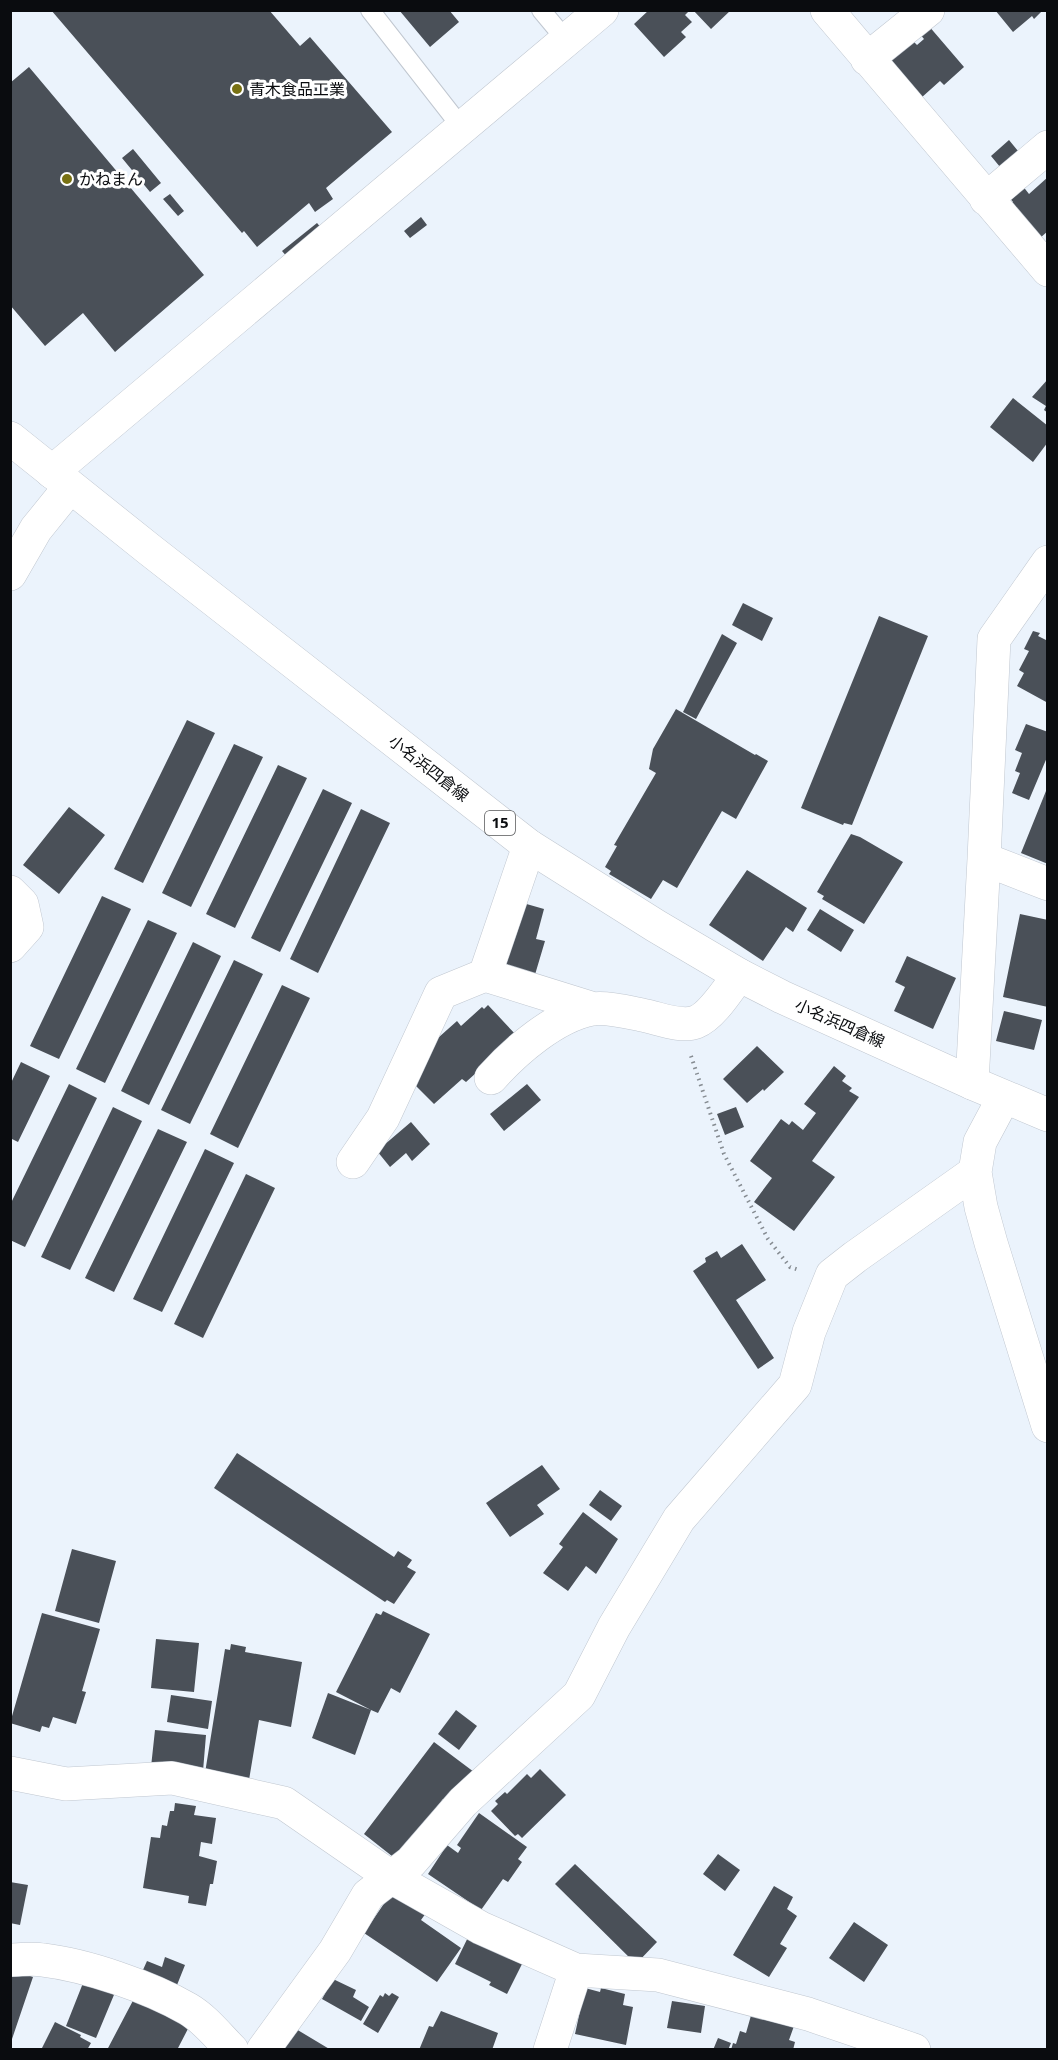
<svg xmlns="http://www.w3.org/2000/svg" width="1058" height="2060" viewBox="0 0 1058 2060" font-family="'Noto Sans','Noto Sans JP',sans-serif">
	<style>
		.building { fill: #4a5058 }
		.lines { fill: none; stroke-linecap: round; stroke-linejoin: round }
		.lane-casing { stroke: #c0c7d0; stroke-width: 20 }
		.street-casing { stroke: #c0c7d0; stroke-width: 34 }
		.primary-casing { stroke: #c0c7d0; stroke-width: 34 }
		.path { stroke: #868c92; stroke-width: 4; stroke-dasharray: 1.5 4.5; stroke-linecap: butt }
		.lane { stroke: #fff; stroke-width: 18 }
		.street { stroke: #fff; stroke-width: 33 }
		.primary { stroke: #fff; stroke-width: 33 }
		.poi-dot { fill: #787113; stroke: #fff; stroke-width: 2 }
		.labels { text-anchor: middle; stroke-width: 6; stroke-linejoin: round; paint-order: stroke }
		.shield { fill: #fff; stroke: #545557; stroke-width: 1.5 }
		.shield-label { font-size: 15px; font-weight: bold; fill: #0a0c0f }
		.poi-label { font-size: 16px; fill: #0a0c0f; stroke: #fff; text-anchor: start }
		.street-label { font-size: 16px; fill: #0a0c0f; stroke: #fff }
	</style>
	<rect width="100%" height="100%" fill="#ebf3fc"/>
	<path class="building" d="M51 10H269L300 46 310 37 392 132 326 188 333 199 315 212 309 203 257 247 244 231 242 233Z
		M399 10H449L459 22 430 47Z
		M649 10H690L685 15 692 22 681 32 686 37 664 57 634 24Z
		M693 10H731L711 29Z
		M995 10H1043L1034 19 1032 16 1013 32Z
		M928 25 964 67 944 85 940 81 921 98 889 60 913 41 917 45 924 39 919 33Z
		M29 67 204 275 115 352 83 313 45 346 10 305V83Z
		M1009 140 1023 157 1005 173 991 156Z
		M133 149 161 183 150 192 122 158Z
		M1048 177V231L1040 238 1010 204 1013 202 1008 196 1022 185 1029 194Z
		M170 194 184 211 178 216 163 199Z
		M421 217 427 225 410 238 404 231Z
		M317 223 323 230 288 258 282 251Z
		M1048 379V413L1044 410 1046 406 1032 397Z
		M1013 398 1048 426V442L1033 462 990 427Z
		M743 603 773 618 762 641 732 625Z
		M879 616 928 636 852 825 844 823 843 825 801 808Z
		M1033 631 1040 633 1038 636 1048 641V703L1017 686 1024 673 1019 670 1029 651 1024 649Z
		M722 634 737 643 696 719 683 712Z
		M676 709 755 755 756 754 768 761 736 819 722 811 677 888 663 880 651 899 609 874 611 871 605 867 617 846 614 845 656 773 649 769 653 749Z
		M187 720 215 733 143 883 114 869Z
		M1026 724 1048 732V755L1029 800 1012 793 1020 773 1015 771 1022 753 1015 750Z
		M234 744 263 757 191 907 162 893Z
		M278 765 307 778 235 928 206 914Z
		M1048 786V864L1021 853Z
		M323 789 352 803 280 952 251 938Z
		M69 807 105 835 59 894 23 865Z
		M361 809 390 823 318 973 290 959Z
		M851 834 860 837 903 862 864 924 822 899 824 896 817 892Z
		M747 870 807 908 793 932 786 927 763 961 709 925Z
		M102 896 131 909 59 1059 30 1046Z
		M516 901 544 909 536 939 545 941 534 978 493 970Z
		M820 909 854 930 841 952 807 930Z
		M1020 914 1048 920V1007L1003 997Z
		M148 920 177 933 105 1083 76 1069Z
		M193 942 221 956 149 1105 121 1091Z
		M907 956 956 978 933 1029 894 1011 905 987 895 982Z
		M234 960 263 974 190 1124 161 1110Z
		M282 985 310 998 238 1148 210 1134Z
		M488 1005 517 1036 466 1082 462 1079 434 1104 407 1077 411 1062 457 1021 461 1026 482 1007 484 1009Z
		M1004 1011 1042 1020 1034 1050 996 1041Z
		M757 1046 784 1072 764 1091 763 1089 747 1103 723 1079Z
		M21 1062 50 1076 18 1142 10 1138V1085Z
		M834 1066 846 1076 842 1081 852 1088 849 1091 859 1097 812 1161 835 1177 794 1231 754 1202 772 1178 750 1161 781 1119 789 1125 792 1121 803 1130 816 1113 804 1104Z
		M69 1084 97 1098 25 1247 10 1240V1205Z
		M527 1084 541 1100 504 1131 490 1114Z
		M113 1107 142 1121 70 1270 41 1257Z
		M736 1107 744 1127 725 1135 717 1114Z
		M411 1122 430 1144 412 1161 406 1153 390 1167 377 1151Z
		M158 1129 187 1142 114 1292 85 1278Z
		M205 1149 234 1163 162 1312 133 1299Z
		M246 1174 275 1188 203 1338 174 1324Z
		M742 1244 766 1280 736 1300 774 1358 758 1369 693 1271 706 1262 705 1258 717 1251 721 1258Z
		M237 1453 394 1557 398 1551 412 1560 407 1567 416 1572 394 1604 387 1600 385 1602 214 1488Z
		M542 1465 560 1489 537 1505 544 1514 510 1537 486 1503Z
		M600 1490 622 1506 611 1521 589 1505Z
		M583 1512 618 1539 596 1574 586 1566 568 1591 543 1573 563 1547 559 1544Z
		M72 1549 116 1561 99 1623 55 1611Z
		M383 1611 430 1634 400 1693 391 1688 378 1713 371 1710 355 1755 312 1738 328 1693 371 1710 336 1692 376 1613 381 1615Z
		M42 1613 100 1629 82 1691 86 1692 76 1724 53 1717 49 1728 42 1726 40 1732 10 1723Z
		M156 1639 199 1643 194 1692 151 1688Z
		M231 1644 246 1647 245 1652 302 1662 291 1727 259 1720 249 1780 205 1773 225 1649 230 1650Z
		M171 1695 212 1701 208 1729 167 1722Z
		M456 1710 477 1726 459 1750 438 1734Z
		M155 1730 206 1735 203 1771 151 1767Z
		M434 1742 474 1772 450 1804 443 1799 397 1860 364 1834Z
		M540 1769 566 1795 522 1838 518 1834 515 1836 491 1811 498 1804 495 1801 505 1792 507 1794 527 1774 531 1778Z
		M175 1803 196 1806 194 1815 216 1818 212 1844 201 1842 199 1856 217 1861 213 1884H210L206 1906 188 1903 189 1896 143 1888 151 1837 160 1838 162 1825 167 1826 170 1811H174Z
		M479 1813 527 1847 518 1859 522 1862 508 1882 503 1879 481 1910 428 1874 447 1845 458 1853 461 1848 457 1845Z
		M718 1854 740 1870 725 1891 703 1874Z
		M575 1864 657 1942 636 1964 555 1884Z
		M10 1882 28 1885 20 1925 10 1923Z
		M398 1883 431 1906 421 1920 461 1948 437 1982 364 1933Z
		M774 1886 793 1897 787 1909 797 1916 780 1944 787 1948 769 1977 733 1955Z
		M854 1922 888 1945 864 1982 829 1958Z
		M473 1927 527 1954 507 1994 489 1985 491 1982 455 1964Z
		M165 1957 185 1965 173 1995 138 1981 147 1961 162 1967Z
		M10 1969 33 1977 11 2042H10Z
		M85 1978 116 1990 96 2038 66 2026Z
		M333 1979 356 1990 353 1997 369 2007 361 2021 322 1999Z
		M585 1988 600 1992 601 1988 625 1994 623 2005 633 2007 626 2045 575 2034Z
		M137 1993 191 2023 177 2050H107Z
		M385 1993 389 1996 392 1993 399 1997 378 2033 363 2024 380 1995 383 1997Z
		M672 2001 705 2006 701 2033 667 2028Z
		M441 2011 498 2033 492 2050H419L429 2026 433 2027Z
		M752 2012 794 2026 789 2040 795 2042 793 2050H731L733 2043 736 2044 740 2031 746 2033Z
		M55 2022 81 2035 80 2037 91 2043 87 2050H41Z
		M296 2029 331 2050H281Z
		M718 2038 731 2043 728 2050H713Z"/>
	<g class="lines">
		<defs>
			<path id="lane" d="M370 10 462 128
				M541 10 566 40"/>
			<path id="street" d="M827 10 1048 270
				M867 59 928 10
				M986 199 1048 147
				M52 472 602 10
				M10 574 36 529 70 487
				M984 859 1048 884
				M10 892 22 904 27 927 10 946
				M485 975 594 1009
				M491 1078C515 1051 555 1016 592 1009 607 1007 627 1012 642 1015 659 1018 680 1028 696 1022 712 1016 729 988 739 975
				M972 1083 984 859 994 639 1048 562
				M1004 1097 980 1142 975 1172 981 1207 991 1243 1048 1426
				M353 1162 383 1118 441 993 485 975 529 846
				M10 1773 66 1784 172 1778 284 1803 391 1877 481 1928 576 1970 658 1975 808 2014 914 2050
				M10 1960C21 1960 33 1958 43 1960 86 1965 150 1987 188 2009 205 2019 218 2036 232 2050
				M263 2050 335 1951 368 1895 411 1862 463 1802 579 1695 614 1627 679 1519 795 1385 809 1332 832 1275 855 1257 975 1172
				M550 2050 576 1970"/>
			<path id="primary" d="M10 438 150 550 529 846 656 926 739 975 782 997 972 1083 1048 1115"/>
		</defs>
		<use href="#lane" class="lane-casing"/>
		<use href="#street" class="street-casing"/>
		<use href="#primary" class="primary-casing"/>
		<path class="path" d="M691 1056 724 1154 768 1239 790 1267 799 1270"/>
		<use href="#lane" class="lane"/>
		<use href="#street" class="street"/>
		<use href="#primary" class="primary"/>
	</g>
	<g class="poi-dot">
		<circle cx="237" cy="89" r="6"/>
		<circle cx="67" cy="179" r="6"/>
	</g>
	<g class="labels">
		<rect class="shield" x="485" y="811" width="30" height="24" rx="4.5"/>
		<g class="shield-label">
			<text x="500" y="828">15</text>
		</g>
		<g class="poi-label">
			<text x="249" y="95">青木食品工業</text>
			<text x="79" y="185">かねまん</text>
		</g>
		<g class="street-label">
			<text transform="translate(429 768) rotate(38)" y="6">小名浜四倉線</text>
			<text transform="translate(840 1023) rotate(24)" y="6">小名浜四倉線</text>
		</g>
	</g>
	<rect width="1058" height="2060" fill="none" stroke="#0a0c0f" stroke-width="24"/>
</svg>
